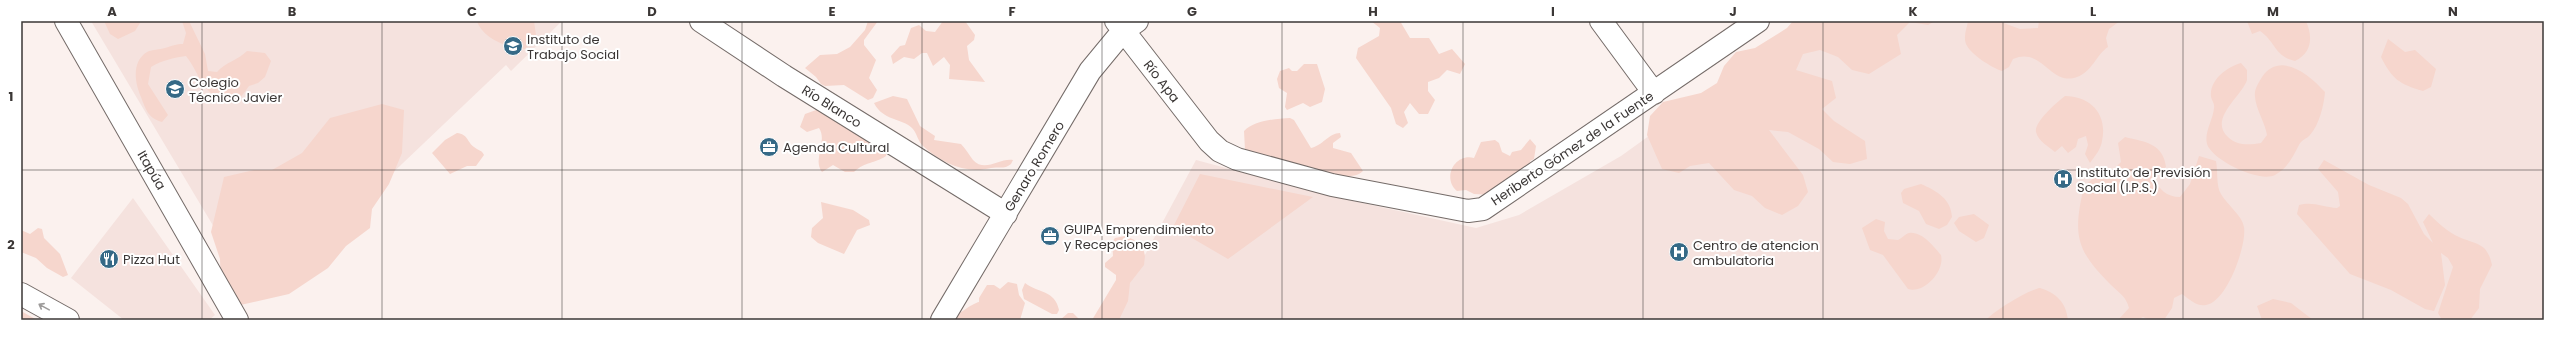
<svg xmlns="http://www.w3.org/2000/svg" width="2565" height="341" viewBox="0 0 2565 341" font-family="Poppins,sans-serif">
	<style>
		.built { fill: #f5e2de }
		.green { fill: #f6d6cd }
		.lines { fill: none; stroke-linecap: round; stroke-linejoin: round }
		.minor-casing { stroke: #746b68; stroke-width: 24 }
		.major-casing { stroke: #746b68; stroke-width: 24 }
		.minor { stroke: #fff; stroke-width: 22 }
		.major { stroke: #fff; stroke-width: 22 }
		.oneway { stroke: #9d9b9a }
		.grid { fill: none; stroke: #3b3736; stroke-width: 1; stroke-opacity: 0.55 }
		.labels { text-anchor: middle; stroke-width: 4; stroke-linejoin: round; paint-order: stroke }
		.poi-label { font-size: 13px; fill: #3b3736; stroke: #fff; text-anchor: start }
		.street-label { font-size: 13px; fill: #3b3736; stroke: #fff }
		.neatline { fill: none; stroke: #3b3736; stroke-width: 1.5 }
		.grid-label { font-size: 13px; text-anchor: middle; font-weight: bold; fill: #3b3736 }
	</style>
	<rect width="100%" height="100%" fill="#fbf1ee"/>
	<path class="built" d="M91 21H562L511 71 506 65 258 301Z
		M1809 21H2544V320H1110L1196 160 1335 197 1476 228 1519 215 1621 156Z
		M133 198 215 315 209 320H124L71 278Z"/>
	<path class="green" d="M104 21H140V23L135 31 118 39 110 34Z
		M182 21H189L205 54 208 71 217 72C226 62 238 60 247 51L265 53 271 61 265 77 258 83 249 86 238 101 229 103C197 89 204 80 186 56 173 58 163 60 151 67L148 84 168 115 162 122C148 118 146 110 141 97 135 83 131 62 147 52 153 49 159 50 165 48 172 46 176 44 183 44L186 33Z
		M477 21H534L536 35 525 49C509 49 482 38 477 21Z
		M868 21H878L864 40V45L876 60 869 78 877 90 873 98 868 100 844 85 825 86 821 84 816 77 805 68 820 55 837 54 850 47 865 30Z
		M943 21H965L975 35 974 40 967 46 969 60 985 82 949 79 950 65 944 57 933 66 927 53H922L914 59 904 57 893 64 891 56 900 46 905 45 911 28 919 25 926 31 935 32Z
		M1371 21H1400L1410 38H1429L1439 54 1452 49 1465 64 1460 74 1447 70 1439 78 1428 82V91L1435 100 1428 114H1419L1410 103 1404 112 1408 123 1403 128 1396 124 1391 108 1356 58 1358 48 1379 36 1380 28Z
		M1793 21H1935L1928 25 1910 22 1897 35 1901 54 1869 74 1852 70 1838 57 1820 50 1803 54 1796 70 1832 81 1836 98 1822 109 1834 121 1865 141 1867 159 1850 164 1833 162 1819 149 1788 132 1769 130 1803 175 1808 192 1798 206 1782 215 1765 208 1752 196 1734 190 1709 163 1690 166 1679 173 1662 169 1647 135 1650 116 1663 102 1701 93 1717 83 1724 66 1736 52 1755 48 1787 28Z
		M1968 21H1998L2020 29 2038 28 2039 21H2120L2109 29 2106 38 2108 47C2096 55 2092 72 2077 77 2051 87 2042 46 2013 59L2009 67 2002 71C1991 67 1971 55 1966 44 1963 36 1967 28 1968 21Z
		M2247 21H2306C2313 37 2312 53 2295 61 2274 56 2276 42 2260 31L2252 34Z
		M2388 39 2405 52 2415 50 2436 69 2431 87 2423 91C2399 84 2392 79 2381 57Z
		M2241 63 2247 70C2247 73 2247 77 2247 80 2242 96 2208 119 2228 137 2237 146 2249 145 2261 143L2267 135C2265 122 2256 110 2255 97 2254 89 2258 84 2262 77 2280 51 2309 74 2325 92 2324 105 2319 125 2310 135 2307 139 2302 139 2299 145 2293 156 2288 168 2275 175 2259 183 2212 160 2207 144 2204 132 2213 120 2214 108 2215 104 2212 101 2211 97 2209 80 2227 67 2241 63Z
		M1304 64H1317L1325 89 1322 102 1310 107 1303 103 1287 110 1285 107 1287 93 1279 88 1277 79 1280 71 1289 68 1292 71H1297Z
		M893 96 907 99 920 126 935 136 934 140 961 144C966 149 969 155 973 160 985 173 999 158 1013 160L1011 164C1004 170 998 166 991 168 965 174 943 164 923 146 918 142 917 133 912 128 902 118 883 121 874 103Z
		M2065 96C2090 96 2108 114 2102 141 2101 149 2095 156 2090 163L2085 154 2088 145 2086 136 2078 139 2076 147 2068 153 2062 146 2055 152C2049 147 2038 141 2036 132 2034 122 2057 102 2065 96Z
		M382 104 404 110 402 153 389 184 372 209 370 228 346 246 328 268 289 294 236 306 221 285 220 259 211 232 224 177 254 170H272L302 153 330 118Z
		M819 109 887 151 886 156C874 164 866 161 854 172H845L833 165 822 172C812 159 828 142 819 128L807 132 800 127 805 114Z
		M1290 118 1294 120 1311 148C1322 146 1329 133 1340 133L1341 137 1333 143V148L1351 153 1363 171C1346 189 1267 157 1245 150L1244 131C1255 120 1275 119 1290 118Z
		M457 133C468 134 467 142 474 147 479 151 482 150 484 155L476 166H467L450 174 432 153 445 140Z
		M2125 137C2145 142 2163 143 2166 167L2152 178C2160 189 2166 197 2180 197L2190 184 2199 156 2216 161C2218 171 2216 186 2221 194 2227 205 2242 215 2244 227 2247 245 2227 302 2206 305 2197 307 2189 299 2182 294L2174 298 2172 308 2164 320H2150L2143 317 2137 320H2118L2129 308C2126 296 2119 293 2111 285 2075 249 2073 235 2084 186L2106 168 2114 169 2121 162 2118 143Z
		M1530 139 1536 146 1534 159 1530 161 1531 166 1492 195 1474 194 1466 190 1457 191C1442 179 1454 153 1474 158L1481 142 1495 140 1499 143 1502 152 1510 156 1512 152 1521 150Z
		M2324 160 2369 185 2401 198 2408 204 2424 234 2433 243 2423 222 2429 214C2437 222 2448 232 2459 237 2477 245 2487 242 2492 265L2480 289 2479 308 2470 320H2442L2438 313 2453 267 2448 258 2441 253 2445 285 2434 311 2425 309 2391 290 2350 274 2297 214 2299 205C2312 201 2324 207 2337 208L2340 206 2338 192 2318 169Z
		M1200 174 1313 197 1228 259 1173 227Z
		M1921 184C1937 191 1951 199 1952 217L1947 225 1939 229 1926 224 1919 211 1903 203 1901 193 1904 189Z
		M821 202 853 210 869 220 870 225 857 230 844 254 818 243 811 237 812 228 823 218Z
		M1974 214 1989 225 1984 238 1976 242 1959 231 1954 223 1959 217Z
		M1876 219 1885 222 1884 231 1888 239 1898 240C1902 238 1905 234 1909 233 1922 231 1934 247 1941 255 1945 271 1924 294 1908 289L1883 255 1870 250 1862 228Z
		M38 228 42 229 44 238 60 254 68 275 63 277 47 268 36 258 21 252V230L30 234Z
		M1125 236 1142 243 1145 256 1144 265 1130 283 1128 301 1119 320H1092L1116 280V275L1105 267V263L1113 256 1112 242 1115 238Z
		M1008 282 1017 284 1019 295 1025 303 1020 320H952C955 316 973 303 979 302V298L987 285H994L1000 289Z
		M1025 283C1038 293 1055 290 1059 310L1057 314H1052L1024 299 1022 290Z
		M2040 288C2056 293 2066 302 2068 320H1986C1994 311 2028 290 2040 288Z
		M2273 299 2291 303 2313 320H2262L2257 306Z
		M21 311 37 320 21 319Z
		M1068 313H1073L1080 320H1060Z"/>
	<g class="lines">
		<defs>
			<path id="minor" d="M66 21 237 320
				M701 21 784 76 1006 214
				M1116 21 1209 141 1220 151 1237 159 1332 185 1468 211 1483 209 1758 21
				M1601 21 1654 93
				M942 320 1090 71 1123 31 1137 21"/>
			<path id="major" d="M21 294 68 320"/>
		</defs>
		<use href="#minor" class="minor-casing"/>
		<use href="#major" class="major-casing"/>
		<use href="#minor" class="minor"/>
		<use href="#major" class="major"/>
	</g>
	<defs><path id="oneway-shaft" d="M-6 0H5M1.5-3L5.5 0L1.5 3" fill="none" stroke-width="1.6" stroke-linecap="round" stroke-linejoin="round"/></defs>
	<use class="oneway" href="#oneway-shaft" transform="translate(44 307) rotate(-151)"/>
	<path class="grid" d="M202 21V320M382 21V320M562 21V320M742 21V320M922 21V320M1102 21V320M1282 21V320M1463 21V320M1643 21V320M1823 21V320M2003 21V320M2183 21V320M2363 21V320M21 170H2544"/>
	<defs>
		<symbol id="university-disc" viewBox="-11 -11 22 22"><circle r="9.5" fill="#356986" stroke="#fff"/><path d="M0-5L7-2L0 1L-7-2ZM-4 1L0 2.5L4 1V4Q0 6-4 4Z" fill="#fff"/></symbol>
		<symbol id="school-disc" viewBox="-11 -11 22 22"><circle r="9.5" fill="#356986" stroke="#fff"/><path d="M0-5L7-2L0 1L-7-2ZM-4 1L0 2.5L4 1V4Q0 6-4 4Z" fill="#fff"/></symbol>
		<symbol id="office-disc" viewBox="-11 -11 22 22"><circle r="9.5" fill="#356986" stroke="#fff"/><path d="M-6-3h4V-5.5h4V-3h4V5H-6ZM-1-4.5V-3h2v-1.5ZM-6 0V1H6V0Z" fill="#fff"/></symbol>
		<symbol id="hospital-disc" viewBox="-11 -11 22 22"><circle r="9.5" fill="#356986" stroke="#fff"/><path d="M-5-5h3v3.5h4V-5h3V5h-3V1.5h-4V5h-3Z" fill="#fff"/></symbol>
		<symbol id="restaurant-disc" viewBox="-11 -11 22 22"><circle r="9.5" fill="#356986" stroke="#fff"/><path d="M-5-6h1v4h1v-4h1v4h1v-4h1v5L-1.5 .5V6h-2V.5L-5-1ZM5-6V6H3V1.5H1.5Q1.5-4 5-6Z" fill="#fff"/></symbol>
	</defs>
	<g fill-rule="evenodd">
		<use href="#university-disc" x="502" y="35" width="22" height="22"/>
		<use href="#school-disc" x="164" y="78" width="22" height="22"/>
		<use href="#office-disc" x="758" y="136" width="22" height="22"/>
		<use href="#hospital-disc" x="2052" y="168" width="22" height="22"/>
		<use href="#office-disc" x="1039" y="225" width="22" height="22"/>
		<use href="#hospital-disc" x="1668" y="241" width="22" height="22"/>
		<use href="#restaurant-disc" x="98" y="248" width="22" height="22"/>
	</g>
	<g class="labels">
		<g class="poi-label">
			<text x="527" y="44">Instituto de<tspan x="527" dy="15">Trabajo Social</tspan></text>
			<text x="189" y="87">Colegio<tspan x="189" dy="15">Técnico Javier</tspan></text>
			<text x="783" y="152">Agenda Cultural</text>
			<text x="2077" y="177">Instituto de Previsión<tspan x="2077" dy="15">Social (I.P.S.)</tspan></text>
			<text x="1064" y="234">GUIPA Emprendimiento<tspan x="1064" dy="15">y Recepciones</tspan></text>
			<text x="1693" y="250">Centro de atencion<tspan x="1693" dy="15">ambulatoria</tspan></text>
			<text x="123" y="264">Pizza Hut</text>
		</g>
		<g class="street-label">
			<text transform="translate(1162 81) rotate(52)" y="5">Río Apa</text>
			<text transform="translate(832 106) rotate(32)" y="5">Río Blanco</text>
			<text transform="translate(1572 148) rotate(-34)" y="5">Heriberto Gómez de la Fuente</text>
			<text transform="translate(1034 166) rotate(-59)" y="5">Genaro Romero</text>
			<text transform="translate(152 170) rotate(60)" y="5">Itapúa</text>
		</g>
	</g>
	<rect width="2565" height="341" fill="none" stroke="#ffffff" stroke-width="44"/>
	<rect x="22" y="22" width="2521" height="297" class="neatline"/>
	<g class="grid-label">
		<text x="112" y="16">A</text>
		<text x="292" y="16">B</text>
		<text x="472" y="16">C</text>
		<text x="652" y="16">D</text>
		<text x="832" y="16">E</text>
		<text x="1012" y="16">F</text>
		<text x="1192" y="16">G</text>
		<text x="1373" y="16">H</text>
		<text x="1553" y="16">I</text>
		<text x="1733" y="16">J</text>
		<text x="1913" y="16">K</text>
		<text x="2093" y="16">L</text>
		<text x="2273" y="16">M</text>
		<text x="2453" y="16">N</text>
		<text x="11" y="101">1</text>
		<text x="11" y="249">2</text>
	</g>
</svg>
